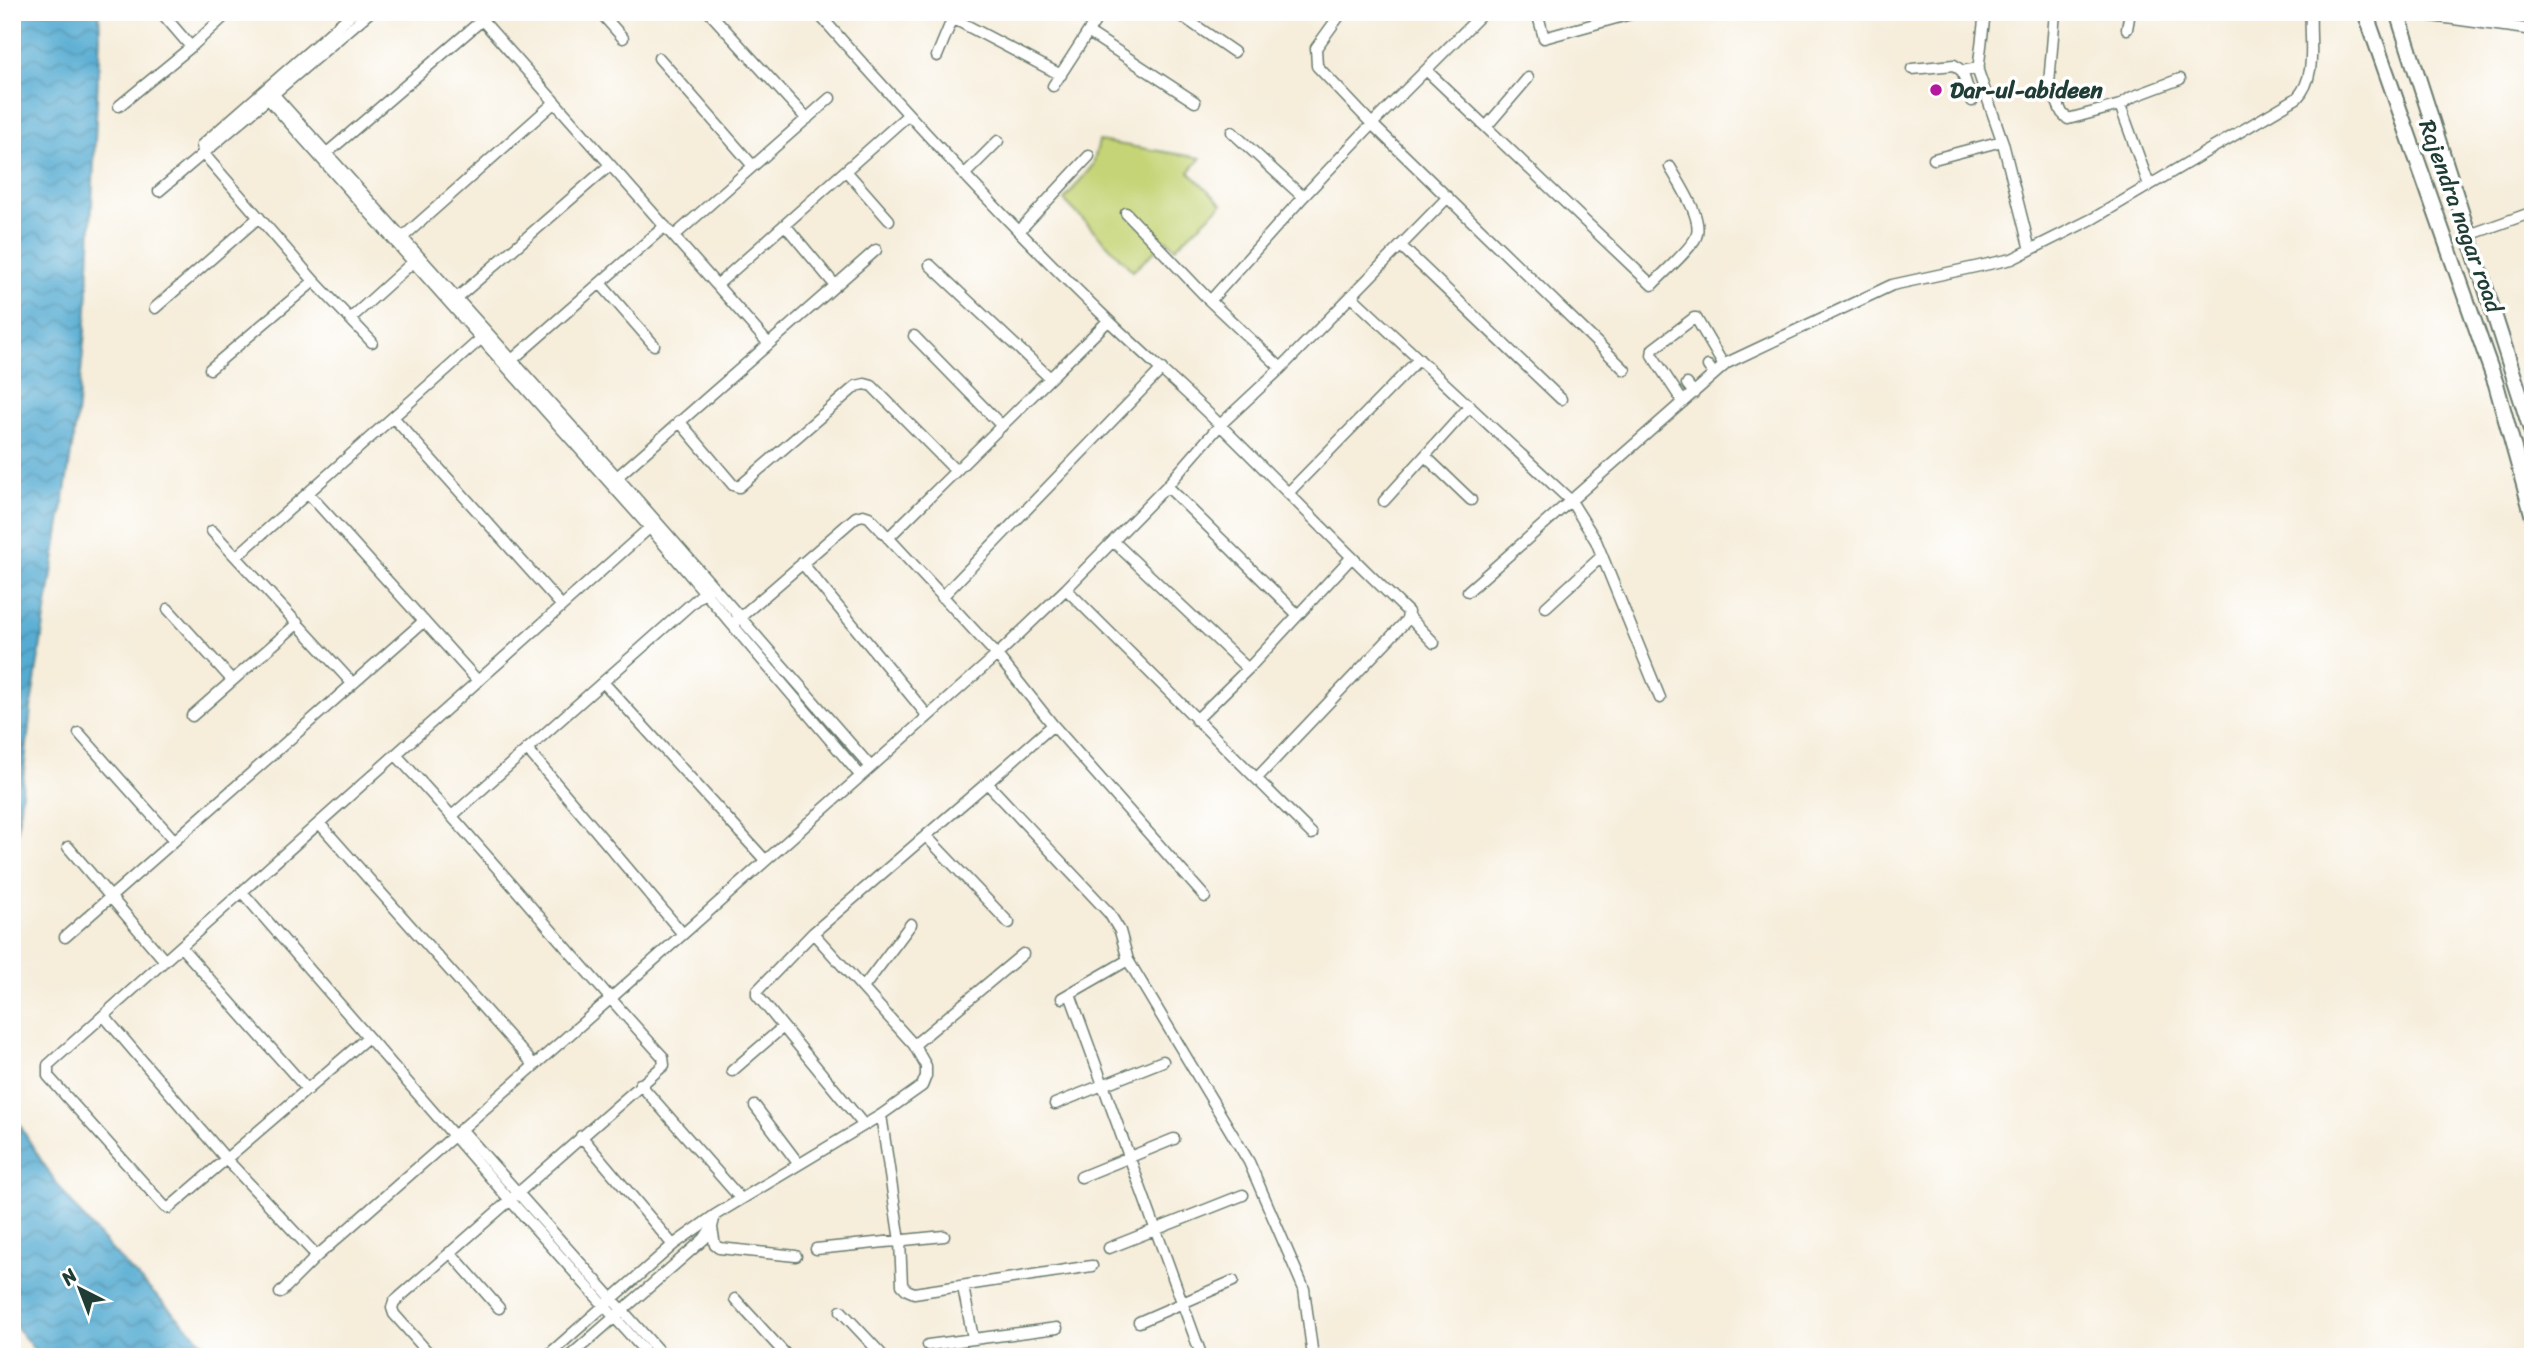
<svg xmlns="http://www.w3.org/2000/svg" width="2545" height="1369" viewBox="0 0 2545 1369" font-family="Sriracha,sans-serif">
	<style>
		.park { fill: #c5d476; stroke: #728855; stroke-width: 2 }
		.water { fill: url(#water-waves); stroke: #3a7482; stroke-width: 2 }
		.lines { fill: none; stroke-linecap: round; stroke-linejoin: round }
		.street-casing { stroke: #6a7b6e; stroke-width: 13 }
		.primary-casing { stroke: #6a7b6e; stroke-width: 18 }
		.street { stroke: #fff; stroke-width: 10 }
		.primary { stroke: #fff; stroke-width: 14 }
		.poi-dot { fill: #b5179e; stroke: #fff; stroke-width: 2.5 }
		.labels { text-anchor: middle; stroke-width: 7; stroke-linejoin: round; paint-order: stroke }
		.poi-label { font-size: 23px; font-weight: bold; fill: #1f3d34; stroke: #fff; text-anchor: start }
		.street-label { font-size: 23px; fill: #1f3d34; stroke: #fff }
	</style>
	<defs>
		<pattern id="water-waves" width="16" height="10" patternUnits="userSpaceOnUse" patternTransform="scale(1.75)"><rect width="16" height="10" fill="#54abd1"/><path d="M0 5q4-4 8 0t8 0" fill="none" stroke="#458caa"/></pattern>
	</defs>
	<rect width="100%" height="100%" fill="#fff"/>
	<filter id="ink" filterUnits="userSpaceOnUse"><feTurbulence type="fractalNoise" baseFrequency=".0143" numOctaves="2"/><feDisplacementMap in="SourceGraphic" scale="14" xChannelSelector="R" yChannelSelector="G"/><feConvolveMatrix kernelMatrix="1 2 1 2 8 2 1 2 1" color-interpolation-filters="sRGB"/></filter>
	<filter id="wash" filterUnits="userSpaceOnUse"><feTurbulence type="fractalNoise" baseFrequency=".00686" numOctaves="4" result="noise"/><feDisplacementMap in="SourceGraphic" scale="28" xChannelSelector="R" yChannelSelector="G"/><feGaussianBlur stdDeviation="1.57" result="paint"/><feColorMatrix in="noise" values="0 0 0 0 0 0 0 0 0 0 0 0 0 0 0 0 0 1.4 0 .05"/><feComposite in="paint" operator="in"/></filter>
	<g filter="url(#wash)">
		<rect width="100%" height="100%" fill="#f6edda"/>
		<path class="park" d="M1099 141 1201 158 1189 172 1222 204 1175 248 1167 240 1133 271 1064 200 1093 165Z"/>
		<path class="water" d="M15 12H99L100 36 87 310 77 416 32 700 12 879V403L15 383 12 325V17Z
			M12 1099C15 1120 25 1134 36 1152 84 1230 153 1292 218 1357H40L12 1322Z"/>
	</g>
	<g filter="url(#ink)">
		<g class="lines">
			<defs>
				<path id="street" d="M161 12 191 47
					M354 12 202 145 203 153 314 281 372 342
					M475 12 768 343
					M600 12 623 38
					M709 12 807 119
					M817 12C910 118 1006 222 1108 320 1145 356 1184 389 1220 425 1283 487 1344 551 1408 612L1407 620 1257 778
					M941 12 1061 75
					M1101 12 1088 32 1195 102
					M1176 12 1234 52
					M1342 12 1316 48 1317 66 1372 124 1625 370
					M1537 12 1544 38 1638 12
					M1985 12 1978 71 2003 143 2030 250
					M2055 12 2049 84 2062 113 2068 119 2120 105 2132 97 2180 79
					M2403 12 2533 30
					M2127 29 2130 12
					M937 56 954 15
					M659 58 753 166
					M1912 69 1954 65 1962 71 1979 68
					M1426 70 1652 285C1662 274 1691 249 1696 237 1704 219 1679 183 1670 167
					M1962 71 1972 101
					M1053 86 1088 32
					M268 88 634 496 870 766
					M263 93 650 528 860 775
					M2120 105 2149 185
					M119 106 191 47 229 12
					M1486 127 1528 78
					M327 153 482 20
					M1934 159 2002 141
					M846 171 889 220
					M964 175 998 141
					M159 191 370 12
					M1303 197 1372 124 1484 12
					M1126 213 1210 301 1281 368
					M785 225 835 285
					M1019 231 1089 156
					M2469 235 2533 212
					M674 236 830 98
					M403 237 555 102
					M1401 246 1561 399
					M930 265 1050 378
					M600 283 654 345
					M717 285 908 115
					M1351 296 1571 501 1596 541 1660 698
					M457 298 610 165
					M1210 301 1303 197 1232 132
					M155 308 259 217
					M350 319 413 262
					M914 336 1002 426
					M512 360 665 226
					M1708 366 1714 374
					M210 369 314 281
					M1687 384 1694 393
					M1683 402 1652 355 1653 349 1694 318H1696L1724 366
					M393 417 562 606
					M679 421 733 485 739 487 856 386 865 384 872 386 956 471
					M1425 456 1471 500
					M617 477 876 250
					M1167 486 1297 614
					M308 493 478 681
					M1288 493 1419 359
					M1384 501 1470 406
					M212 531 352 683
					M888 538 1108 321
					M1113 541 1248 669
					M236 557 484 336
					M802 563 927 715
					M1066 589 1312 834
					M1468 591 1727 363 1892 285 2012 259 2094 218 2297 98C2318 76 2309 41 2311 12
					M942 597 1162 369
					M1546 607 1602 556
					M168 609 232 680
					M1409 617 1434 643
					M737 620 856 517 863 515 869 517 997 655 1053 725 1205 897
					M603 682 765 860
					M192 716 298 623
					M1196 720 1248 669 1351 558
					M1053 725 987 783 1109 913 1120 931 1128 960
					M79 733 174 840
					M527 749 683 934
					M396 755C488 853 572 958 663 1057L664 1065 394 1302 392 1308 394 1314 432 1357
					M453 815 709 588
					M319 823 534 1065
					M926 836 1009 923
					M68 847 165 961
					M242 892 509 1199 650 1357
					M813 933 914 1045 1023 954
					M65 937 424 621
					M181 947 308 1090
					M863 988 911 924
					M1070 994 1202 1357
					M1062 998 1128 960 1249 1162 1304 1289 1313 1357
					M104 1016 227 1160 317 1256
					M368 1037 169 1208 165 1207 48 1076V1065L656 522
					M732 1071 783 1027
					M640 1084 740 1198
					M1055 1104 1163 1061
					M755 1106 798 1163
					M881 1115 900 1241 902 1285 907 1290 914 1293 1092 1266
					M863 1124 757 995V991L813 933 987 783
					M461 1129 664 1357
					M581 1136 673 1245
					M1081 1177 1174 1139
					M712 1228 715 1245 719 1248 796 1256
					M1109 1248 1243 1195
					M816 1249 944 1236
					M450 1252 499 1308
					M963 1287 973 1338
					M280 1293 317 1256 610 999 997 655 1066 589 1167 486 1220 425 1281 368 1448 197
					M735 1299 788 1357
					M841 1311 884 1357
					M1139 1322 1233 1281
					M928 1345 1057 1328
					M546 1357 673 1245 715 1215 881 1115 922 1086 926 1076V1066L914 1045
					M569 1357 704 1239 712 1227 715 1215"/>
				<path id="primary" d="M2365 12 2496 384 2533 517
					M2397 12 2533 436"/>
			</defs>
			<use href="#street" class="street-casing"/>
			<use href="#primary" class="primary-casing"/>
			<use href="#street" class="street"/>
			<use href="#primary" class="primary"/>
		</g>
	</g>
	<circle class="poi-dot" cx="1936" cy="90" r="7"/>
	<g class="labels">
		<g class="poi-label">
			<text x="1950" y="98">Dar-ul-abideen</text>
		</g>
		<g class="street-label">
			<text transform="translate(2461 216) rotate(70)" y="8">Rajendra nagar road</text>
		</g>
	</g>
	<rect width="2545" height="1369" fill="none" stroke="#fff" stroke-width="42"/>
	<g transform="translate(80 1289) rotate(318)" stroke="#ffffff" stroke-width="5" paint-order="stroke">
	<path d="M0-5L12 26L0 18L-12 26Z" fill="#1f3d34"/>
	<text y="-10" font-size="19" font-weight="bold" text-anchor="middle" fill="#1f3d34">N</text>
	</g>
</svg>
